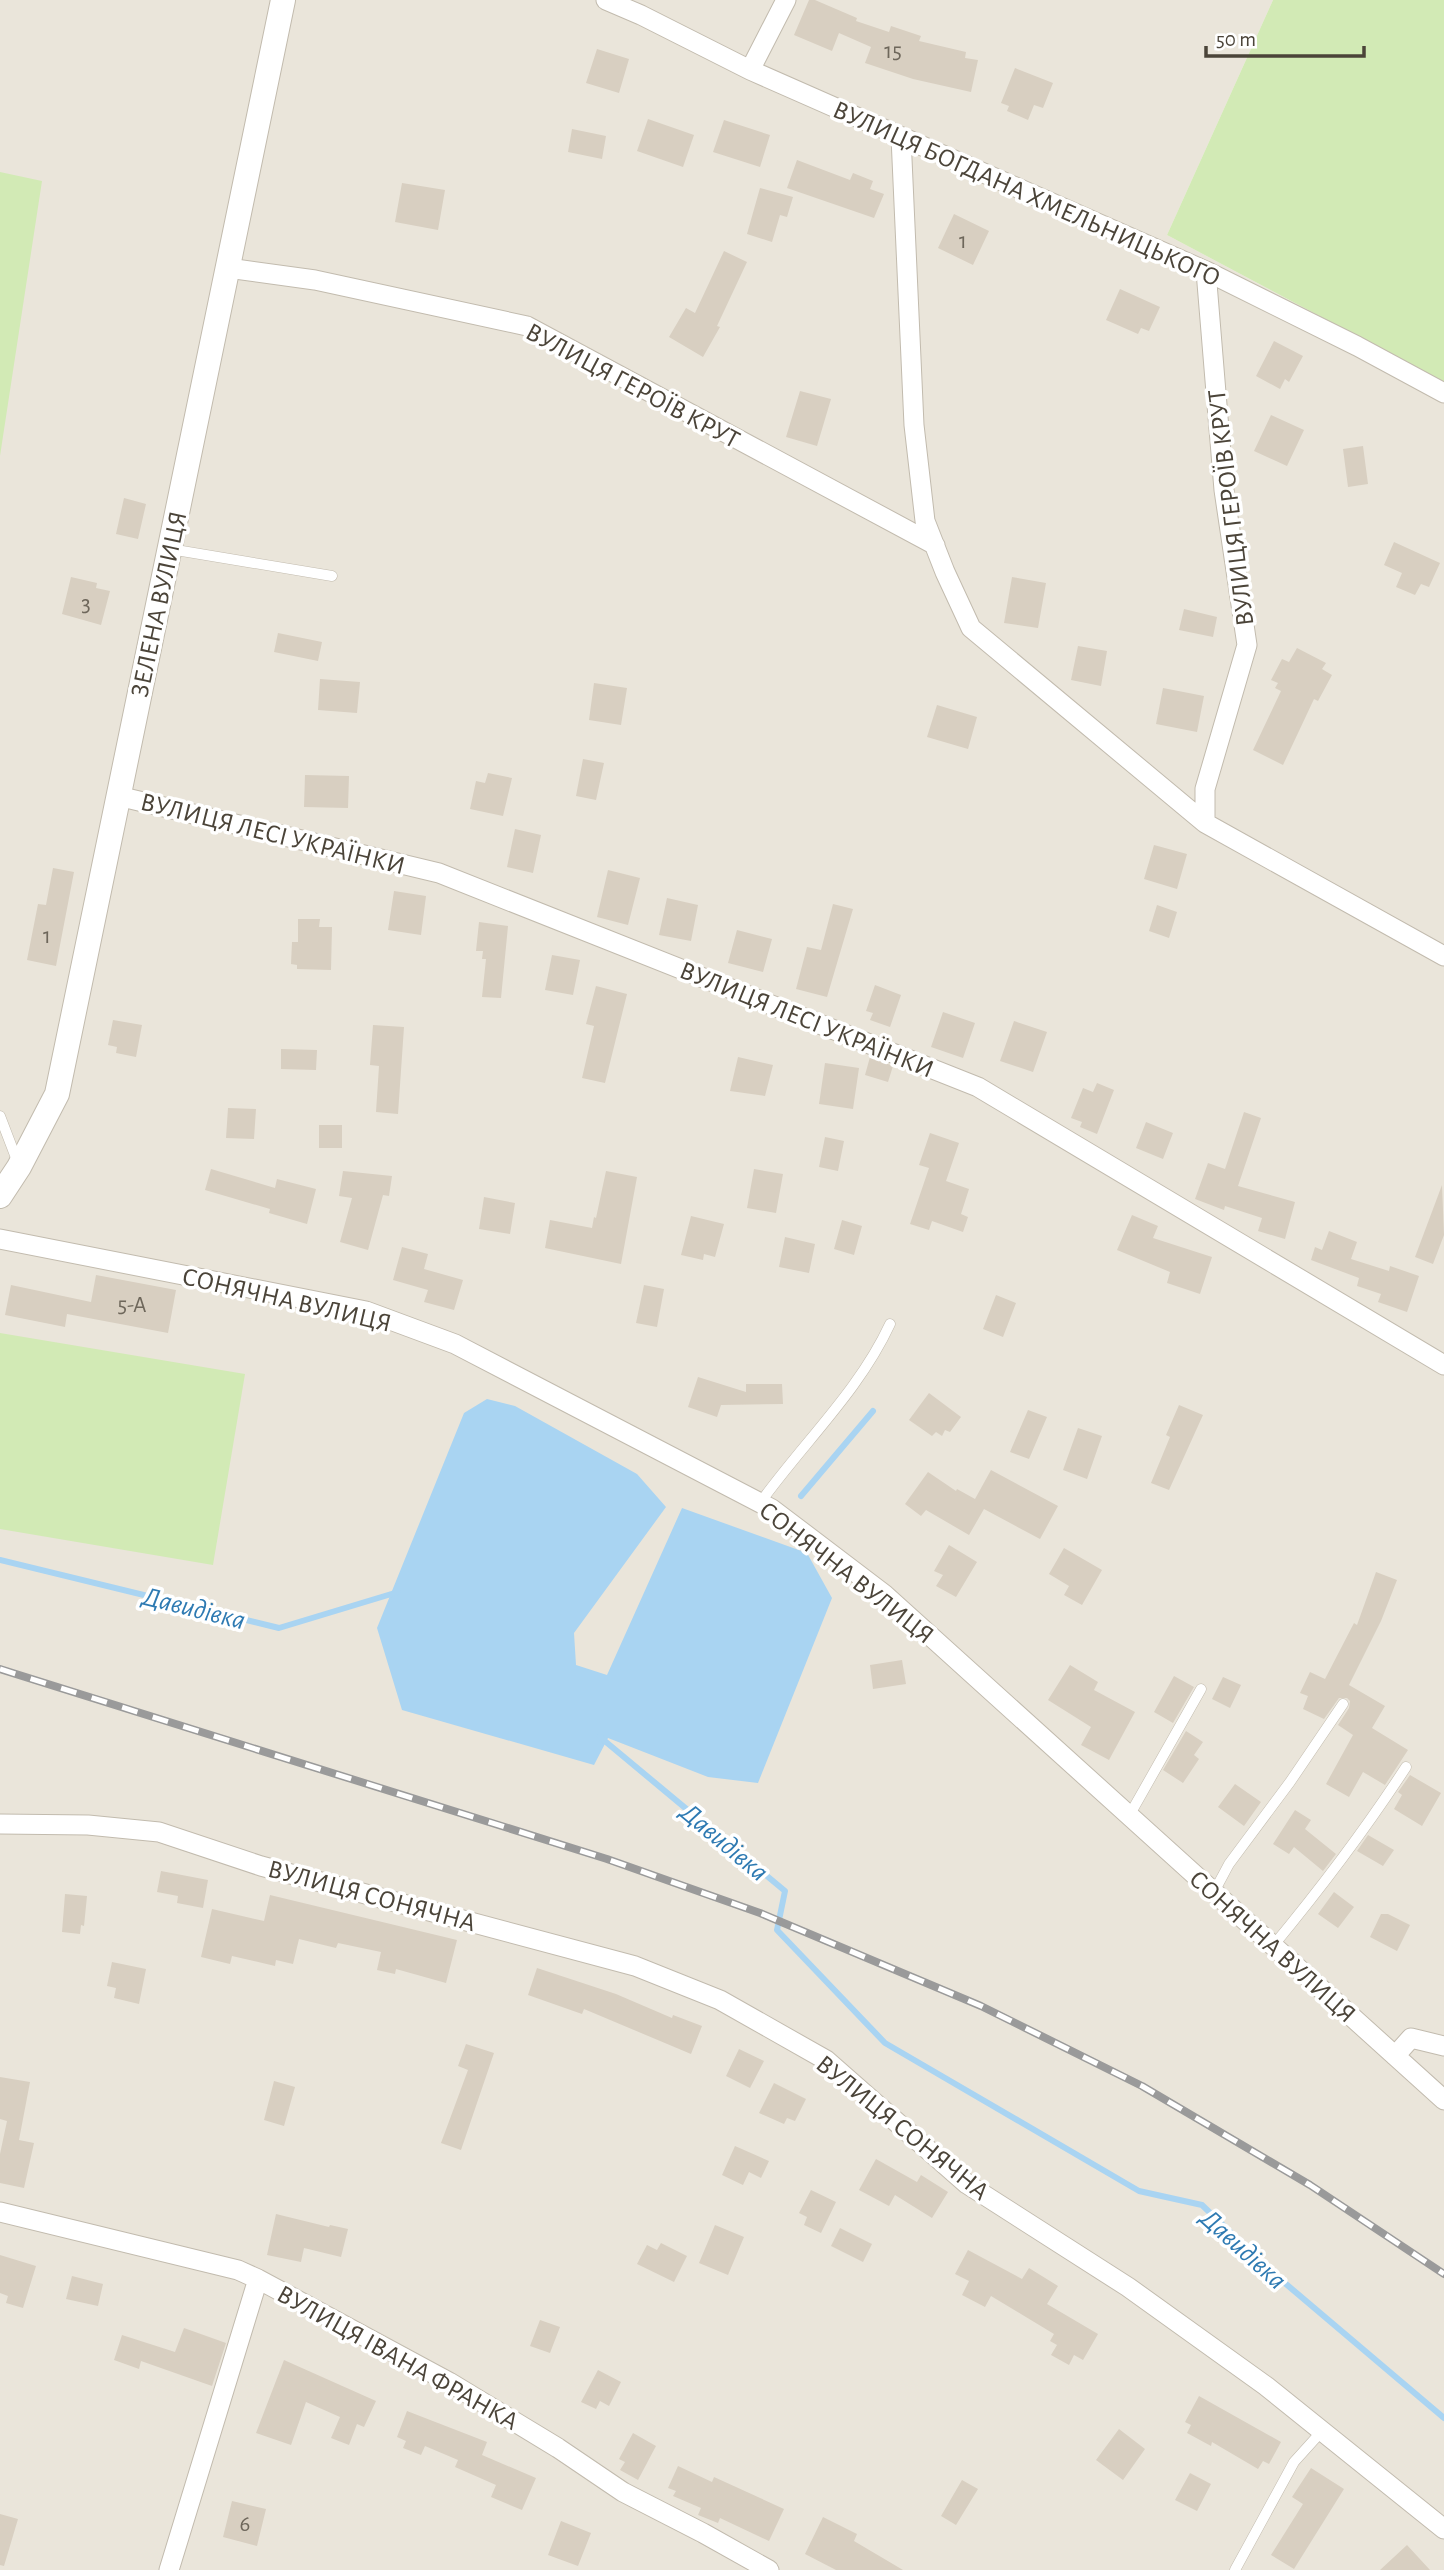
<svg xmlns="http://www.w3.org/2000/svg" width="1444" height="2570" viewBox="0 0 1444 2570" font-family="'Alegreya Sans',sans-serif">
	<style>
		.residential { fill: #eae5da }
		.green { fill: #d2eab5 }
		.water { fill: #a9d4f2 }
		.lines { fill: none; stroke-linecap: round; stroke-linejoin: round }
		.stream { stroke: #a9d4f2; stroke-width: 6 }
		.building { fill: #d8cfc1 }
		.service-casing { stroke: #c2bbae; stroke-width: 11 }
		.minor-casing { stroke: #c2bbae; stroke-width: 21 }
		.tertiary-casing { stroke: #c2bbae; stroke-width: 26 }
		.service { stroke: #fff; stroke-width: 10 }
		.minor { stroke: #fff; stroke-width: 19 }
		.tertiary { stroke: #fff; stroke-width: 24 }
		.rail-casing { stroke: #9a9a9a; stroke-width: 8 }
		.rail { stroke: #fff; stroke-width: 5; stroke-dasharray: 16; stroke-linecap: butt }
		.labels { text-anchor: middle; stroke-width: 7; stroke-linejoin: round; paint-order: stroke }
		.number-label { font-size: 23px; fill: #6e675b }
		.street-label { font-size: 26px; fill: #4b4439; stroke: #fff }
		.water-label { font-size: 28px; font-style: italic; fill: #2e7ab2; stroke: #fff }
	</style>
	<rect width="100%" height="100%" fill="#f6f3ec"/>
	<path class="residential" d="M0 0H1273L1167 235 1444 382V2570H0Z"/>
	<path class="green" d="M1273 0H1444V382L1167 235Z
		M0 172 42 181 0 456Z
		M0 1333 245 1374 213 1565 0 1529Z"/>
	<path class="water" d="M487 1399 515 1406 637 1474 666 1507 574 1633 576 1665 607 1675 682 1508 807 1553 832 1598 758 1783 708 1777 608 1738 594 1765 402 1710 377 1628 464 1413Z"/>
	<g class="lines">
		<path class="stream" d="M801 1496 873 1411
			M0 1560 279 1628 398 1592
			M600 1737 785 1891 777 1930 885 2043 1139 2191 1202 2205 1273 2273 1444 2418"/>
	</g>
	<path class="building" d="M809 0H815L857 18 856 21 889 32 891 26 921 36 919 41 966 52 965 58 978 60 971 92 913 79 865 63 871 47 839 33 832 51 794 35Z
		M597 49 629 59 619 93 586 83Z
		M1015 68 1053 83 1043 108 1034 105 1028 120 1007 111 1009 106 1001 103Z
		M648 119 694 135 683 167 637 151Z
		M724 120 770 135 760 167 713 152Z
		M572 129 606 136 602 159 568 152Z
		M797 160 850 180 853 173 873 181 870 189 884 194 874 218 787 188Z
		M402 183 445 190 438 230 395 222Z
		M760 188 793 197 787 217 780 215 772 242 747 234Z
		M954 214 989 231 973 265 938 248Z
		M724 251 747 262 717 326 720 327 703 357 669 337 686 308 695 313Z
		M1120 289 1160 307 1149 331 1141 328 1138 334 1106 320Z
		M1274 341 1303 356 1289 382 1285 379 1280 389 1256 376Z
		M800 391 831 399 817 446 786 437Z
		M1271 415 1304 430 1287 466 1254 451Z
		M1363 446 1368 484 1348 487 1343 449Z
		M124 498 146 504 138 539 116 534Z
		M1394 542 1440 563 1429 587 1421 584 1415 595 1396 587 1402 573 1384 565Z
		M71 577 97 583 96 588 110 591 101 625 62 614Z
		M1012 577 1046 583 1038 628 1004 623Z
		M1184 609 1217 617 1213 637 1179 630Z
		M278 633 322 642 318 661 274 652Z
		M1078 646 1107 651 1101 686 1071 680Z
		M1297 648 1326 663 1322 669 1332 675 1318 701 1314 699 1283 765 1253 750 1281 691 1275 688 1278 683 1271 680 1282 659 1289 662Z
		M320 679 360 682 357 713 318 710Z
		M594 683 627 688 621 725 589 720Z
		M1163 688 1204 696 1197 732 1156 724Z
		M937 705 977 717 968 749 927 737Z
		M583 759 604 763 596 800 576 796Z
		M488 773 512 778 503 816 470 809 476 781 485 783Z
		M305 775 349 776 348 808 304 807Z
		M515 829 541 835 533 873 507 867Z
		M1154 845 1187 854 1177 889 1144 879Z
		M53 868 74 872 56 966 27 960 38 904 46 905Z
		M608 870 640 878 628 925 597 917Z
		M394 891 426 896 421 935 388 930Z
		M667 898 698 905 691 941 659 935Z
		M833 904 853 909 827 997 796 989 807 947 821 950Z
		M1157 905 1177 912 1169 938 1149 931Z
		M298 919H320L319 927H332L331 970 297 969V965L291 964 292 942H298Z
		M479 922 508 926 501 998 482 997 486 959H482L483 951H476Z
		M737 930 772 939 763 972 728 963Z
		M552 955 580 960 573 995 545 990Z
		M875 985 901 995 890 1027 870 1020 873 1013 866 1011Z
		M596 986 627 994 605 1083 582 1078 594 1026 586 1024Z
		M943 1012 975 1023 963 1058 931 1047Z
		M113 1020 142 1025 136 1057 116 1053 117 1047 108 1045Z
		M1014 1021 1047 1032 1033 1072 1000 1061Z
		M373 1025 404 1027 398 1114 376 1112 379 1066 370 1065Z
		M281 1049 317 1050 316 1070 281 1069Z
		M738 1057 773 1065 765 1096 730 1091Z
		M870 1057 893 1066 888 1082 865 1075Z
		M825 1063 859 1068 853 1109 819 1104Z
		M1097 1083 1114 1090 1097 1134 1080 1127 1082 1122 1071 1118 1083 1088 1093 1092Z
		M228 1108 256 1109 254 1139 226 1138Z
		M1244 1112 1261 1118 1238 1186 1295 1202 1285 1239 1258 1231 1262 1218 1225 1206 1224 1210 1195 1199 1208 1163 1225 1169Z
		M1146 1122 1173 1133 1163 1159 1136 1148Z
		M319 1125H342V1148H319Z
		M930 1133 959 1143 946 1181 969 1189 961 1214 968 1217 963 1232 932 1221 929 1230 910 1224 929 1168 919 1165Z
		M825 1137 844 1141 838 1171 819 1167Z
		M211 1169 275 1188 277 1179 316 1189 307 1224 269 1213 270 1209 205 1190Z
		M754 1169 783 1174 776 1213 747 1208Z
		M343 1171 392 1176 389 1196 383 1195 368 1250 340 1242 352 1198 339 1196Z
		M606 1171 637 1177 621 1264 545 1248 550 1220 592 1228 594 1217 596 1218Z
		M1442 1185 1444 1235 1433 1264 1415 1257Z
		M484 1197 515 1203 510 1234 479 1229Z
		M1132 1215 1158 1226 1153 1238 1212 1257 1200 1294 1167 1283 1170 1272 1117 1250Z
		M691 1216 724 1224 715 1257 704 1254 703 1260 681 1255Z
		M842 1220 862 1226 854 1255 834 1249Z
		M1329 1231 1357 1242 1351 1259 1389 1271 1390 1266 1419 1276 1407 1312 1378 1302 1381 1294 1357 1286 1359 1278 1311 1260 1315 1247 1322 1250Z
		M785 1237 815 1244 809 1273 779 1267Z
		M402 1247 428 1254 424 1269 463 1280 454 1310 424 1302 428 1290 393 1280Z
		M96 1275 176 1290 168 1333 67 1314 65 1327 5 1315 11 1285 91 1302Z
		M644 1285 664 1289 657 1327 636 1323Z
		M996 1295 1016 1303 1003 1337 983 1329Z
		M698 1377 746 1392V1384H782L783 1404 721 1405 717 1417 688 1407Z
		M929 1393 961 1417 950 1432 945 1430 942 1436 936 1432 932 1436 909 1420Z
		M1179 1405 1203 1415 1169 1490 1151 1483 1170 1437 1166 1435Z
		M1028 1410 1047 1417 1029 1459 1010 1452Z
		M1078 1428 1102 1436 1087 1479 1063 1470Z
		M991 1470 1058 1506 1040 1539 984 1509 969 1535 926 1510 921 1516 905 1504 928 1472 956 1491 957 1489 975 1499Z
		M949 1545 977 1562 956 1597 936 1586 943 1575 934 1571Z
		M1064 1548 1102 1570 1082 1605 1064 1595 1069 1586 1049 1574Z
		M1376 1572 1397 1580 1381 1621 1349 1685 1385 1706 1372 1728 1408 1750 1385 1785 1363 1772 1349 1797 1326 1784 1353 1735 1338 1725 1349 1708 1350 1701 1347 1698H1339L1324 1719 1303 1709 1308 1696 1300 1693 1310 1672 1325 1679 1354 1623 1357 1625Z
		M902 1660 906 1684 873 1689 870 1665Z
		M1070 1665 1098 1682 1094 1690 1135 1712 1109 1760 1081 1745 1091 1727 1048 1700Z
		M1174 1676 1194 1687 1173 1723 1154 1712Z
		M1223 1677 1241 1685 1230 1708 1212 1699Z
		M1186 1731 1203 1742 1194 1755 1199 1759 1183 1783 1163 1770Z
		M1410 1775 1441 1793 1422 1826 1394 1809 1402 1795 1398 1792Z
		M1235 1784 1261 1802 1244 1826 1218 1807Z
		M1295 1810 1311 1820 1305 1829 1336 1854 1323 1871 1294 1847 1289 1854 1273 1844Z
		M1368 1835 1394 1850 1383 1866 1357 1851Z
		M161 1871 208 1880 203 1908 177 1903 178 1896 157 1892Z
		M1334 1892 1354 1907 1338 1928 1318 1914Z
		M65 1894 87 1896 84 1926 81 1925 80 1934 62 1932Z
		M270 1895 457 1940 446 1983 396 1969 395 1974 377 1970 381 1952 338 1943 336 1948 299 1939 293 1964 276 1960 275 1966 232 1956 230 1964 201 1957 212 1909 264 1921Z
		M1381 1914H1388L1410 1925 1397 1951 1370 1937Z
		M112 1962 146 1969 139 2004 114 1998 116 1988 107 1986Z
		M537 1968 616 1994 672 2018 673 2015 702 2026 691 2054 584 2009 582 2014 528 1995Z
		M466 2044 494 2053 461 2150 441 2143 468 2070 458 2066Z
		M739 2049 764 2061 750 2088 726 2076Z
		M0 2077 30 2082 19 2140 34 2143 24 2188 0 2183V2154L7 2121 0 2119Z
		M274 2081 295 2087 284 2126 264 2120Z
		M774 2083 806 2099 795 2121 787 2118 784 2124 759 2113Z
		M735 2146 769 2161 761 2178 749 2172 743 2185 722 2175Z
		M876 2159 917 2182 921 2175 948 2192 932 2218 895 2195 889 2206 859 2190Z
		M811 2190 836 2202 821 2233 804 2225 807 2217 799 2213Z
		M276 2214 329 2227 330 2225 348 2229 341 2257 304 2248 301 2262 267 2255Z
		M715 2225 744 2237 728 2275 699 2263Z
		M840 2228 872 2244 863 2262 831 2246Z
		M661 2243 687 2256 674 2282 637 2264 647 2245 657 2250Z
		M968 2250 1022 2279 1029 2268 1058 2286 1047 2304 1098 2334 1083 2360 1074 2355 1069 2365 1051 2355 1057 2345 1050 2341 1054 2334 991 2296 985 2307 962 2295 969 2281 955 2274Z
		M0 2255 36 2266 23 2308 6 2303 8 2296 0 2293Z
		M72 2276 103 2284 98 2306 66 2299Z
		M540 2320 560 2327 550 2353 530 2346Z
		M184 2328 226 2343 212 2386 141 2361 139 2369 114 2360 122 2335 175 2352Z
		M284 2360 376 2401 364 2427 357 2424 349 2445 331 2438 340 2417 306 2402 291 2445 256 2433Z
		M598 2370 621 2382 609 2406 600 2401 596 2409 581 2402Z
		M1199 2396 1281 2442 1269 2464 1263 2461 1258 2469 1212 2442 1211 2446 1187 2433 1191 2425 1185 2422Z
		M407 2411 487 2442 482 2455 536 2478 522 2510 491 2497 496 2485 455 2467 458 2460 425 2446 421 2455 403 2448 406 2441 397 2437Z
		M1119 2429 1145 2449 1123 2480 1096 2460Z
		M633 2433 656 2446 638 2480 620 2470 625 2462 619 2459Z
		M678 2466 712 2482 714 2477 784 2509 769 2541 720 2518 718 2523 698 2515 701 2508 673 2496 676 2491 668 2488Z
		M1311 2468 1344 2489 1294 2569 1271 2555 1303 2504 1292 2497Z
		M1190 2473 1211 2484 1197 2511 1175 2500Z
		M962 2480 978 2489 956 2525 941 2516Z
		M232 2501 266 2509 257 2546 223 2537Z
		M0 2514 18 2519 4 2566 0 2565Z
		M823 2517 857 2534 854 2541 903 2570H836L805 2554Z
		M561 2521 591 2533 578 2566 548 2555Z
		M1407 2545 1430 2570H1380Z"/>
	<g class="lines">
		<defs>
			<path id="service" d="M170 549 332 576
				M0 1116 18 1163
				M760 1503C803 1443 859 1391 890 1324
				M1129 1816 1201 1689
				M1214 1892 1229 1864 1290 1782 1343 1704
				M1273 1946C1321 1888 1365 1830 1406 1767
				M1235 2570 1294 2462 1322 2431"/>
			<path id="minor" d="M606 0 641 15 750 70 1206 271 1357 346 1444 393
				M750 70 786 0
				M901 137 914 425 925 521 945 572 971 628 1205 823
				M228 268 315 280 527 326 935 545
				M1206 271 1224 490 1247 645 1205 789V823L1444 956
				M118 796 439 873 978 1087 1444 1365
				M0 1239 366 1311 455 1344 772 1509 884 1594 1444 2100
				M0 1824 88 1825 159 1832 261 1866 635 1966 720 2000 826 2060 967 2184 1128 2287 1266 2386 1444 2529
				M1395 2056 1411 2038 1444 2046
				M0 2212 238 2270 258 2279 449 2382 558 2448 623 2492 703 2533 769 2570
				M169 2570 258 2279"/>
			<path id="tertiary" d="M0 1196 19 1167 57 1094 283 0"/>
		</defs>
		<use href="#service" class="service-casing"/>
		<use href="#minor" class="minor-casing"/>
		<use href="#tertiary" class="tertiary-casing"/>
		<use href="#service" class="service"/>
		<use href="#minor" class="minor"/>
		<use href="#tertiary" class="tertiary"/>
		<defs>
			<path id="rail" d="M0 1669 607 1859 760 1913 981 2006 1142 2086 1310 2185 1444 2274"/>
		</defs>
		<use href="#rail" class="rail-casing"/>
		<use href="#rail" class="rail"/>
	</g>
	<g class="labels">
		<g class="number-label">
			<text x="893" y="58">15</text>
			<text x="963" y="248">1</text>
			<text x="86" y="611">3</text>
			<text x="47" y="943">1</text>
			<text x="132" y="1312">5-А</text>
			<text x="245" y="2531">6</text>
		</g>
		<g class="street-label">
			<text transform="translate(1027 193) rotate(24)" y="9">ВУЛИЦЯ БОГДАНА ХМЕЛЬНИЦЬКОГО</text>
			<text transform="translate(633 385) rotate(28)" y="9">ВУЛИЦЯ ГЕРОЇВ КРУТ</text>
			<text transform="translate(1230 508) rotate(-97)" y="9">ВУЛИЦЯ ГЕРОЇВ КРУТ</text>
			<text transform="translate(158 604) rotate(-78)" y="9">ЗЕЛЕНА ВУЛИЦЯ</text>
			<text transform="translate(273 833) rotate(14)" y="9">ВУЛИЦЯ ЛЕСІ УКРАЇНКИ</text>
			<text transform="translate(807 1019) rotate(22)" y="9">ВУЛИЦЯ ЛЕСІ УКРАЇНКИ</text>
			<text transform="translate(287 1299) rotate(13)" y="9">СОНЯЧНА ВУЛИЦЯ</text>
			<text transform="translate(847 1572) rotate(38)" y="9">СОНЯЧНА ВУЛИЦЯ</text>
			<text transform="translate(372 1895) rotate(15)" y="9">ВУЛИЦЯ СОНЯЧНА</text>
			<text transform="translate(1273 1946) rotate(42)" y="9">СОНЯЧНА ВУЛИЦЯ</text>
			<text transform="translate(903 2127) rotate(39)" y="9">ВУЛИЦЯ СОНЯЧНА</text>
			<text transform="translate(398 2357) rotate(29)" y="9">ВУЛИЦЯ ІВАНА ФРАНКА</text>
		</g>
		<g class="water-label">
			<text transform="translate(194 1607) rotate(14)" y="10">Давидівка</text>
			<text transform="translate(725 1841) rotate(40)" y="10">Давидівка</text>
			<text transform="translate(1244 2248) rotate(42)" y="10">Давидівка</text>
		</g>
	</g>
	<path d="M1206 46v10h158v-10" fill="none" stroke="#4b4439" stroke-width="3.5"/>
	<text x="1216" y="46" font-size="21" fill="#4b4439" stroke="#ffffff" stroke-width="5" paint-order="stroke">50 m</text>
</svg>
